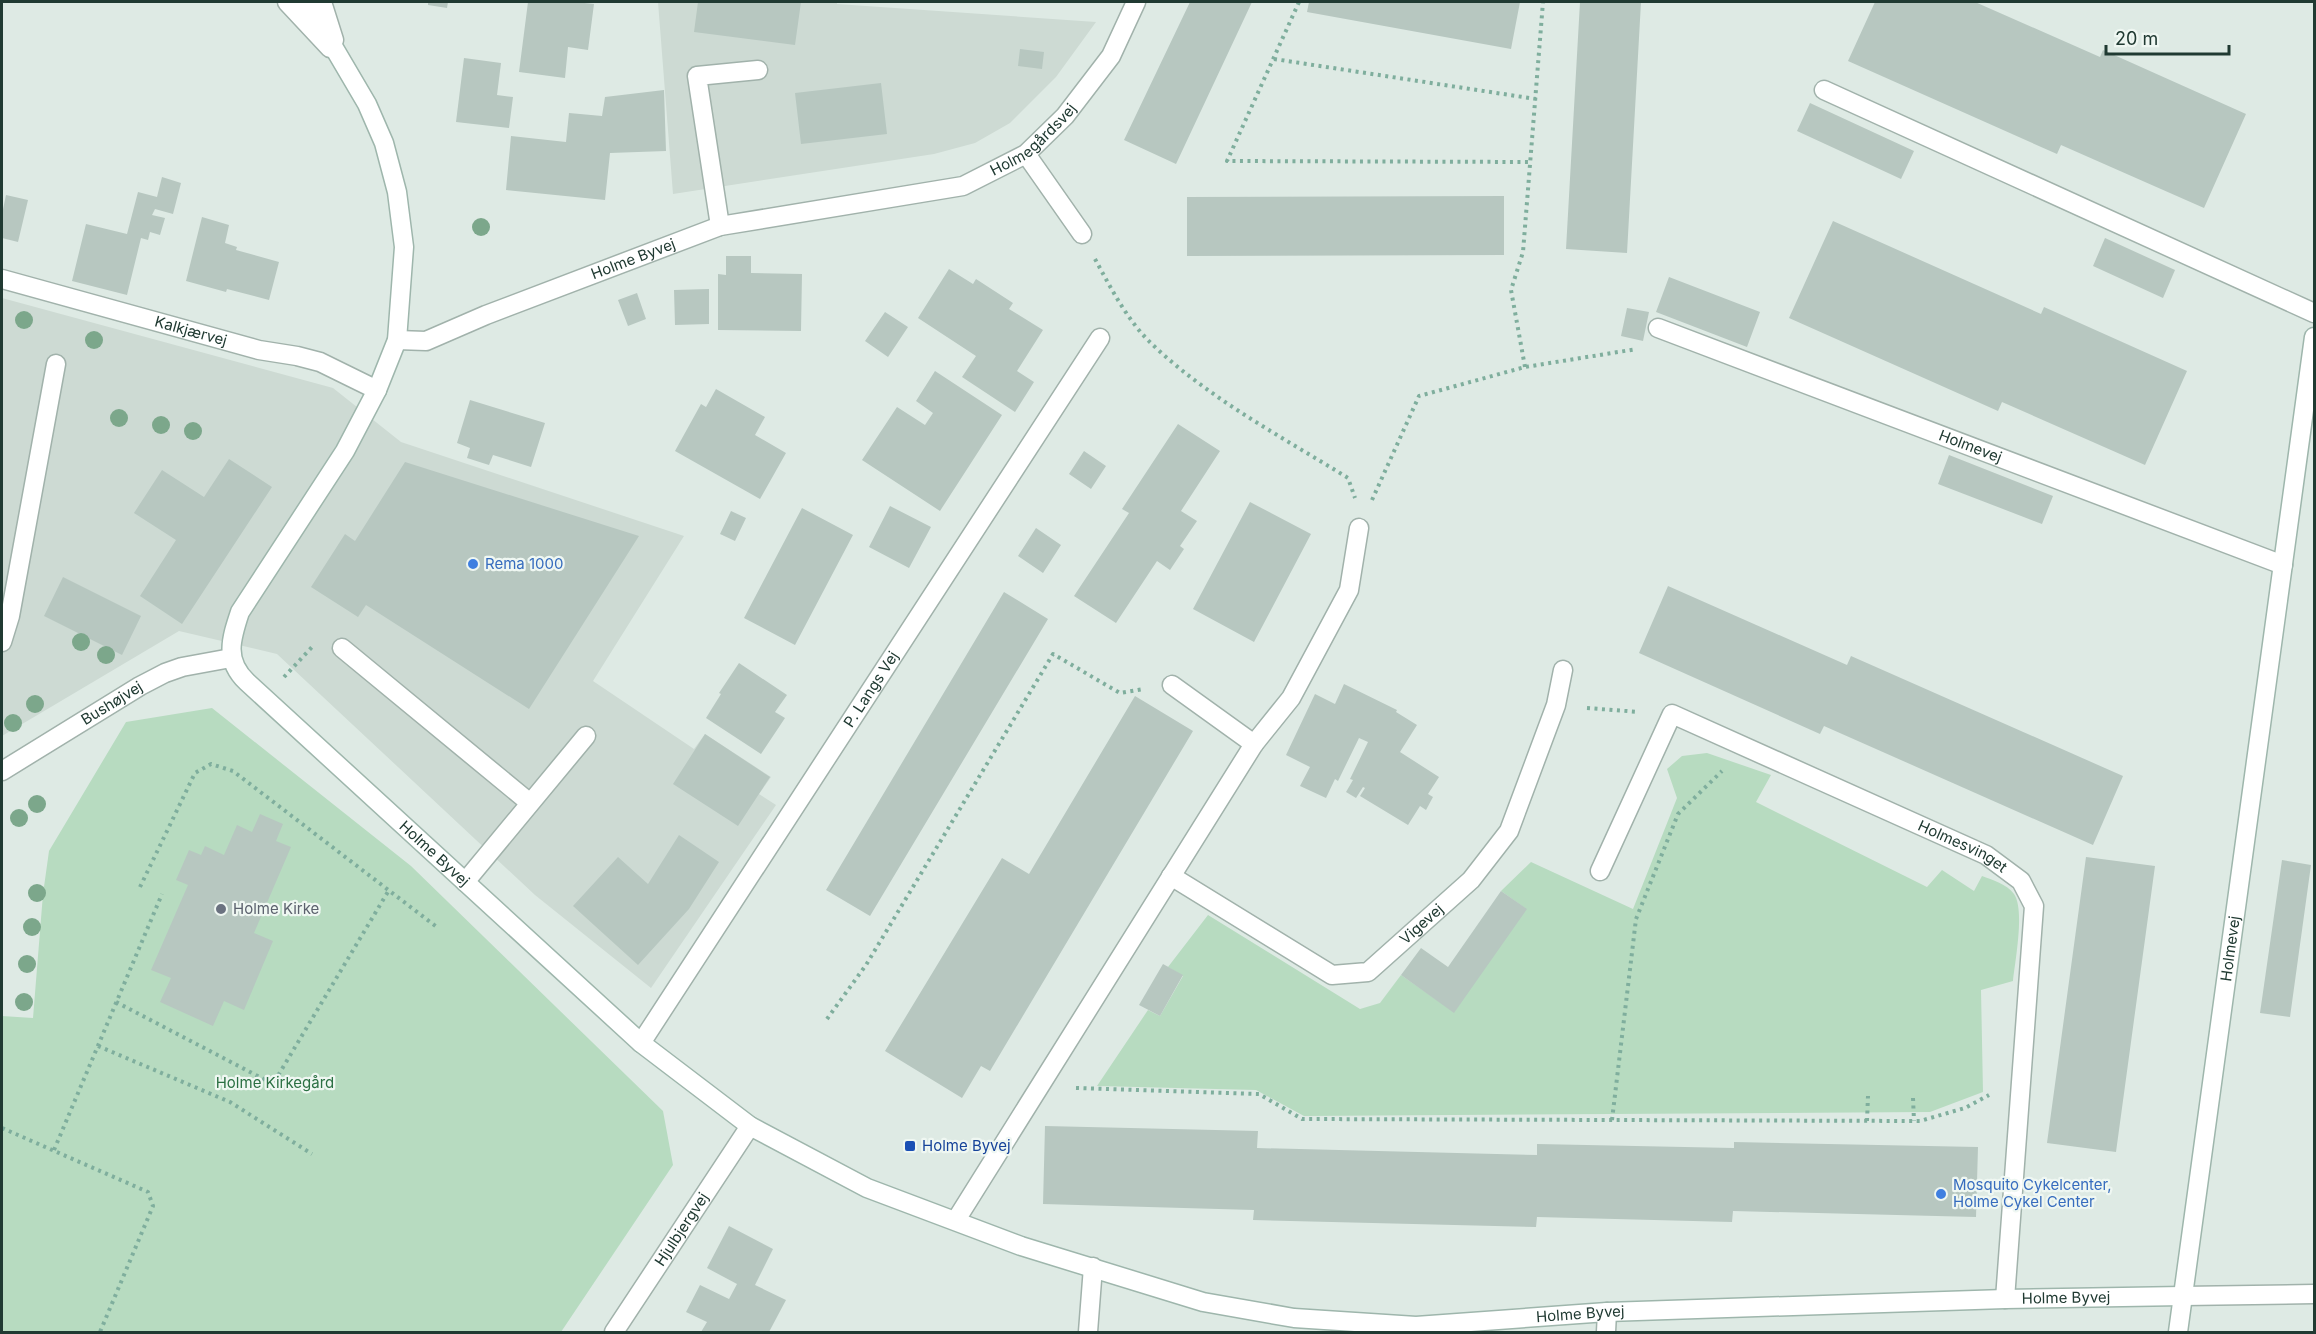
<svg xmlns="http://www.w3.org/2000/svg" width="2316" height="1334" viewBox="0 0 2316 1334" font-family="Inter,sans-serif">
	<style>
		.built { fill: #cddad3 }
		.green { fill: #b7dbc0 }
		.building { fill: #b7c7c0 }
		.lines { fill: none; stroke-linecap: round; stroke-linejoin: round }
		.lane-casing { stroke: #a1b2ab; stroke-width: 21 }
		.street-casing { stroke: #a1b2ab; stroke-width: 21 }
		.secondary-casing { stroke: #9eb6ac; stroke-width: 21 }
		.path { stroke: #7fae9d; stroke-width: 4; stroke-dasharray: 3 4.5; stroke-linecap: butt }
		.lane { stroke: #fff; stroke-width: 18 }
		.street { stroke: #fff; stroke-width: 18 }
		.secondary { stroke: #fff; stroke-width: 18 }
		.tree { fill: #7ca78b }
		.shop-dot { fill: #3f7fe0; stroke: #eff7f2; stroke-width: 2 }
		.worship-dot { fill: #6b7280; stroke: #eff7f2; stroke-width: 2 }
		.transit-dot { fill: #1a4fb4; stroke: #eff7f2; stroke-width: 2 }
		.labels { text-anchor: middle; stroke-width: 4.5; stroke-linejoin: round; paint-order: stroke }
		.street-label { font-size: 15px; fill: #203a32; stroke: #eff7f2 }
		.shop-label { font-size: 15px; fill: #366cbe; stroke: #eff7f2; text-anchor: start }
		.worship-label { font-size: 15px; fill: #5b616d; stroke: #eff7f2; text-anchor: start }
		.park-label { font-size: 15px; fill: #2b7043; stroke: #eff7f2 }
		.transit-label { font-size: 15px; fill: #164399; stroke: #eff7f2; text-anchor: start }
	</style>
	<rect width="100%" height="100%" fill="#deeae4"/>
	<path class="built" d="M658 2H837V4L1096 22 1056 77 1010 123 975 143 934 154 673 194Z
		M2 298 333 388 401 442 684 536 593 681 694 749 705 734 771 777 759 794 776 805 651 988 535 895 277 654 179 631 2 736Z"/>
	<path class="green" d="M212 708 411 866 663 1111 673 1165 561 1332H2V1016L33 1018 43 894 49 851 126 722Z
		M1707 753 1771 775 1756 802 1927 887 1942 870 1974 891 1982 876C1992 880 2007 884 2014 894 2025 910 2015 961 2013 981L1981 990 1983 1092 1930 1112 1304 1116 1256 1090 1097 1086 1148 1010 1160 1016 1183 976 1168 967 1208 915 1360 1009 1380 1003 1401 975 1454 1012 1525 908 1501 891 1531 862 1633 909 1677 798 1667 769 1682 756Z"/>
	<path class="building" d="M428 2H448L447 8 428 5Z
		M528 2H575L594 4 588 50 568 47 565 78 519 72Z
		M698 2H801L795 45 694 32Z
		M1190 2H1252L1176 164 1124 140Z
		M1309 2H1520L1511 49 1307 12Z
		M1580 2H1641L1627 253 1566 249Z
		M1875 2H1975L2100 57 2103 50 2246 114 2204 208 2061 145 2057 154 1848 61Z
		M1020 49 1044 52 1042 69 1018 66Z
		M464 58 501 63 497 95 513 97 509 128 456 122Z
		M881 83 887 134 801 144 795 93Z
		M664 90 666 151 610 153 605 200 506 190 511 136 566 142 569 113 602 116 605 97Z
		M1810 103 1914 151 1901 179 1797 131Z
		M162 177 181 183 173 214 155 209 152 215 165 218 160 235 150 232 148 240 141 238 127 295 72 281 86 224 127 234 138 192 157 197Z
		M6 195 28 200 18 242 2 238V214Z
		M1504 196V255L1187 256V197Z
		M202 217 229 225 225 243 237 247 236 250 279 262 269 300 227 289 226 292 186 281Z
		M1833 221 2041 314 2044 307 2187 371 2145 465 2002 402 1998 411 1789 318Z
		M2105 238 2175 270 2163 298 2093 266Z
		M726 256H751V273L802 274 801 331 718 330V274L726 275Z
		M949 269 973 284 976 279 1013 303 1009 309 1043 330 1017 371 1034 382 1015 412 962 377 976 356 918 318Z
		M1669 277 1760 312 1747 347 1656 312Z
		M709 289V324L675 325 674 290Z
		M637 293 646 319 628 326 618 300Z
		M1627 308 1649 312 1643 341 1621 336Z
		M885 312 908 327 888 357 865 341Z
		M935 371 1002 415 940 511 862 460 897 407 925 425 933 413 916 401Z
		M716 389 765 417 755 435 786 453 760 499 675 451 701 404 706 407Z
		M470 400 545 423 531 467 493 455 489 465 467 458 470 448 457 443Z
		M1178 424 1220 451 1181 511 1197 521 1180 546 1184 549 1170 570 1157 561 1116 623 1074 596 1129 513 1122 509Z
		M1084 451 1106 466 1091 489 1069 474Z
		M1949 455 2053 496 2042 524 1938 484Z
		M229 459 272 487 182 624 140 596 176 540 134 513 162 470 204 497Z
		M405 462 639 536 529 709 366 605 358 617 311 587 345 534 355 541Z
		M1250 502 1311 534 1254 642 1193 609Z
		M890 506 931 527 909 568 869 547Z
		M802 508 853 535 795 645 744 618Z
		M731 511 746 518 735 541 720 534Z
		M1036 528 1061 545 1043 573 1018 556Z
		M63 577 141 616 122 655 44 616Z
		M1668 586 1847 665 1851 656 2123 776 2093 845 1824 726 1820 734 1639 653Z
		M1004 592 1048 619 870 916 826 890Z
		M739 663 787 695 775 712 785 718 761 754 706 718 721 694 719 693Z
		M1344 684 1397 710 1396 712 1417 725 1400 752 1439 777 1428 794 1433 797 1426 810 1420 806 1408 825 1360 796 1365 788 1363 787 1356 798 1346 792 1353 780 1350 779 1368 742 1359 738 1338 781 1335 779 1326 798 1300 786 1310 767 1286 755 1315 694 1335 704Z
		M1135 696 1193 731 990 1071 981 1066 962 1098 885 1051 1002 858 1029 874Z
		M705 734 770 777 738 826 673 784Z
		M260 814 283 824 276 841 291 847 254 933 273 941 244 1010 224 1001 213 1026 160 1002 171 978 151 970 188 885 176 880 189 850 201 855 205 846 224 855 237 825 252 832Z
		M679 835 719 862 689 909 638 965 573 906 618 857 648 884Z
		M2086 857 2155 866 2116 1152 2047 1143Z
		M2282 860 2311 865 2290 1017 2260 1013Z
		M1501 891 1527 909 1454 1013 1401 975 1421 948 1448 967Z
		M1163 964 1183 975 1160 1016 1139 1005Z
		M1045 1126 1258 1131 1257 1148 1537 1155V1144L1734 1148V1142L1978 1147 1976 1217 1733 1211 1732 1222 1537 1217 1536 1227 1253 1220 1254 1210 1043 1204Z
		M729 1226 773 1249 755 1285 786 1300 769 1332H701L707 1322 686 1312 700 1285 729 1299 737 1284 707 1268Z"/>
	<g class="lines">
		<defs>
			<path id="lane" d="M287 2 330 48
				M322 2 334 40
				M1026 154 1082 234
				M720 226 697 76 758 70
				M2 642 10 616 56 364
				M342 648 530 803
				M1172 685 1254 744 1291 698 1349 590 1359 528
				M465 882 586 736"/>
			<g id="street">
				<path d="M1824 90 2314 313"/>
				<path id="s1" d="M2 279 259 350 297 356 320 362 377 390"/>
				<path id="s2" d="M1658 328 2283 565"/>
				<path id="s3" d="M397 340 426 341 486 315 720 226 963 186 1026 154 1065 116 1111 56 1136 2"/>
				<path id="s4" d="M2 771 140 686 165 673 182 667 231 658"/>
				<path id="s5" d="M1600 871 1672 714 1986 855 2021 881 2034 906 2005 1299"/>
				<path id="s6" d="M1171 876 1332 975 1368 972 1471 880 1509 831 1556 705 1563 670"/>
				<path id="s7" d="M641 1043 1100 338"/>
				<path d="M956 1220 1254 744"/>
				<path d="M2183 1296 2314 1294"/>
				<path id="s8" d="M614 1332 750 1126"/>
				<path d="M1088 1332 1093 1267"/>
				<path d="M1606 1332 1607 1312"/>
			</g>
			<g id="secondary">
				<path id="s9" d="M307 2 367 104 384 143 397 192 404 247 397 340 377 390 345 451 240 612C231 639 224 660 247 682L641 1043 750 1126 867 1188 1021 1246 1203 1302 1294 1318 1416 1326 1607 1312 2005 1299 2183 1296"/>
				<path id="s10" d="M2178 1332 2314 337"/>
			</g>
		</defs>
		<use href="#lane" class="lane-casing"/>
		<use href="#street" class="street-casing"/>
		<use href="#secondary" class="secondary-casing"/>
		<path class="path" d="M1299 2 1227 161 1530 162
			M1274 59 1536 99
			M1095 259C1112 290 1128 322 1154 346 1210 399 1282 437 1348 478L1355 498
			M1525 367 1511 290 1523 252 1543 2
			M1372 500 1419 396 1525 367 1637 349
			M284 677 312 647
			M1587 708 1639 712
			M140 887 195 773 211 764 233 771 438 928
			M116 1002 273 1084 389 890
			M827 1019 866 965 1053 654 1120 693 1143 689
			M98 1046 230 1102 312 1154
			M1076 1088 1259 1094 1302 1119 1920 1121 1965 1108 1989 1095
			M1913 1098 1914 1121
			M1612 1120 1636 919 1678 814 1722 771
			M1867 1121 1868 1096
			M2 1128 148 1192 153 1206 100 1332
			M54 1150 162 894"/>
		<use href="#lane" class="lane"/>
		<use href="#street" class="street"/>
		<use href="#secondary" class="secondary"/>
	</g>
	<g class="tree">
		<circle cx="481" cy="227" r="9"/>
		<circle cx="24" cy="320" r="9"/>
		<circle cx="94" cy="340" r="9"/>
		<circle cx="119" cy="418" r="9"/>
		<circle cx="161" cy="425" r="9"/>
		<circle cx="193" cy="431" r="9"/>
		<circle cx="81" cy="642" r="9"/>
		<circle cx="106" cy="655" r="9"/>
		<circle cx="35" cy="704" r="9"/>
		<circle cx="13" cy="723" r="9"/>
		<circle cx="37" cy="804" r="9"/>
		<circle cx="19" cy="818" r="9"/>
		<circle cx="37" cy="893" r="9"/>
		<circle cx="32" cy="927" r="9"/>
		<circle cx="27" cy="964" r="9"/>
		<circle cx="24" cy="1002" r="9"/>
	</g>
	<g class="shop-dot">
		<circle cx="473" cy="564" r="6"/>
		<circle cx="1941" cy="1194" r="6"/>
	</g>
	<circle class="worship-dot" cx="221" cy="909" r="6"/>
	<rect class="transit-dot" x="904" y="1140" width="12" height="12" rx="3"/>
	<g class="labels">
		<g class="street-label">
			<text dy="5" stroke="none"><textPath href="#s3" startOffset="676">Holmegårdsvej</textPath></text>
			<text dy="5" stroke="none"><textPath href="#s3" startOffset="252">Holme Byvej</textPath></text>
			<text dy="5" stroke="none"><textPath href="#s1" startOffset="196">Kalkjærvej</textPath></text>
			<text dy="5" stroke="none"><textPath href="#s2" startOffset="334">Holmevej</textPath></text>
			<text dy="5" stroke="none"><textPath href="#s7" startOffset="422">P. Langs Vej</textPath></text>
			<text dy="5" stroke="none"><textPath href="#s4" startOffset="129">Bushøjvej</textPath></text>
			<text dy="5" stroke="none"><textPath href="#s5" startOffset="492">Holmesvinget</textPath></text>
			<text dy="5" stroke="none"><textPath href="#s9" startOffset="1005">Holme Byvej</textPath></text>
			<text dy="5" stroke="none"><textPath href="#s6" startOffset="297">Vigevej</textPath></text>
			<text dy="5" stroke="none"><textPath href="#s10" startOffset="387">Holmevej</textPath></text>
			<text dy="5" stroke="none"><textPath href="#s8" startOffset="123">Hjulbjergvej</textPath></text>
			<text dy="5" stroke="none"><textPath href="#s9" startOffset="2775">Holme Byvej</textPath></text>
			<text dy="5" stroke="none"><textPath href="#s9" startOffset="2289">Holme Byvej</textPath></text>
		</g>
		<g class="shop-label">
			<text x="485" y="569">Rema 1000</text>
			<text x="1953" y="1190">Mosquito Cykelcenter,<tspan x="1953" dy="17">Holme Cykel Center</tspan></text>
		</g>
		<g class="worship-label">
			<text x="233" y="914">Holme Kirke</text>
		</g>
		<g class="park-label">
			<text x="275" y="1088">Holme Kirkegård</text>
		</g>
		<g class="transit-label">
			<text x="922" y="1151">Holme Byvej</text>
		</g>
	</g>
	<rect width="2316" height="1334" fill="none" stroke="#203a32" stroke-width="6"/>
	<path d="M2106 45v9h123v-9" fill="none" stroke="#203a32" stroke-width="3"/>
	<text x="2115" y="45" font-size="18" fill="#203a32" stroke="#eff7f2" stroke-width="4.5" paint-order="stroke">20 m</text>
</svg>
